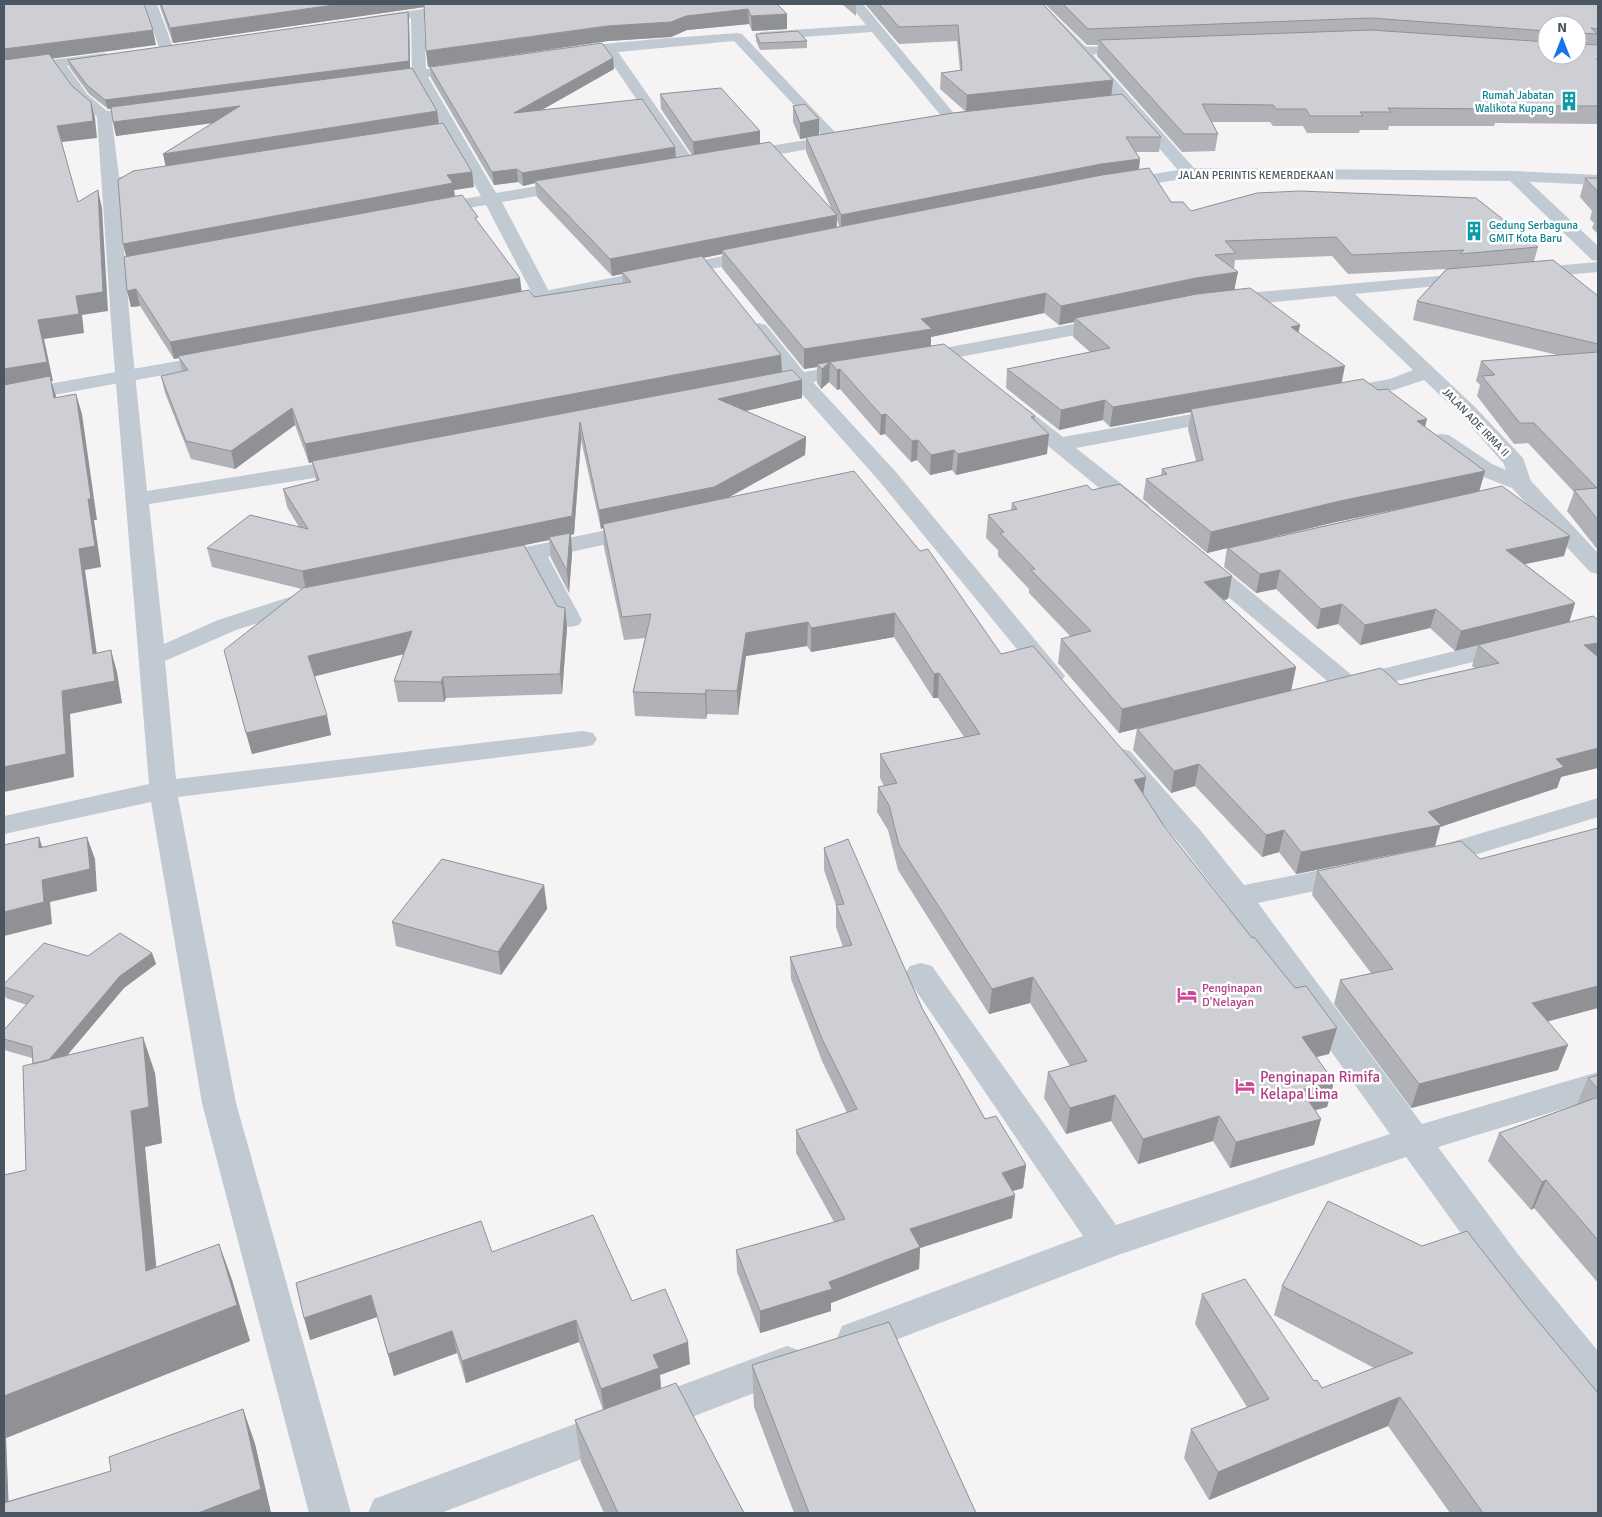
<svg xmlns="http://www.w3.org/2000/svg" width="1602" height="1517" viewBox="0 0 1602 1517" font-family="Signika,sans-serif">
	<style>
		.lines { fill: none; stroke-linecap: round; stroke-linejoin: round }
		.street { fill: #c1cad2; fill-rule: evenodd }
		.secondary { fill: #c1cbd6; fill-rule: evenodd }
		.wall { fill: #b0b2b7; fill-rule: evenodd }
		.shaded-wall { fill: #909195 }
		.building { fill: #cdcfd5; stroke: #909195 }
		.labels { text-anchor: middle; stroke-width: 5; stroke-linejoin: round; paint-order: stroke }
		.far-culture-label { font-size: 11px; fill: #0d838f; stroke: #fff; text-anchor: end }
		.far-street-label { font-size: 11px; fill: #4a5661; stroke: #fff }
		.hotel-label { font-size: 12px; fill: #b23c85; stroke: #fff; text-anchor: start }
		.near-hotel-label { font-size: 15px; fill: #b23c85; stroke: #fff; text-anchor: start }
	</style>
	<rect width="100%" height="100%" fill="#f5f3f3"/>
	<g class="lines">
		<path class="street" d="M144 4H157L174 50 172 53H162L160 50Z
			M457 4H489L482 8 424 17 426 69 467 63 474 67 467 71 428 77 496 193 572 180 578 181 580 185 578 189 572 190 502 202 552 297 550 301H536L534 297 486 205 432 214 426 213 424 209 426 205 481 196 415 79 378 84 371 80 378 76 412 71 411 18 373 24 368 23 366 20 368 17Z
			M849 4H863L957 117 960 120 957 123H947L872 32 761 40 754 36 761 32 866 25Z
			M737 33 742 34 832 129 835 132 832 135H822L734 41 618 52 697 165 695 168H683L605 53 569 56 562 52C568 44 715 35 737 33Z
			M1136 45 1143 49 1141 52 1082 55 1075 51 1082 47Z
			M105 53 112 57 110 60 67 66 88 95 107 111 150 105 158 110 150 115 112 120 119 177 154 171 162 176 154 181 119 187 131 335 147 491 352 458 360 460 363 465 360 470 352 472 149 504 164 644 218 620 305 592 314 590 323 592 326 597 323 602 236 630 165 661 176 779 583 731 593 733 597 739 593 745 583 747 178 797 236 1103 351 1513H309L202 1103 151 802 4 834V816L149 784 112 335 97 117 78 101 53 68 4 74V66Z
			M843 134 849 136 851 139 849 142 740 161 732 156 740 151Z
			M1514 171 1520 173 1598 246V261L1592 260 1508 179 1506 176Z
			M1598 262V272L1530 278 1524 277 1521 273 1524 269 1530 268Z
			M1472 273 1478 274 1481 278 1478 282 1355 294 1475 407 1523 458 1531 481 1598 553V574L1590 572 1512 488 1476 474 1433 445 1430 440 1433 435 1441 434 1449 435 1492 464 1506 470 1504 464 1461 415 1424 380 1394 390 1337 400 1330 398 1327 394 1330 390 1390 379 1413 370 1335 296 1224 307 1217 305 1215 301 1217 297 1224 295Z
			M1111 317 1118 319 1121 323 1118 327 917 365 910 363 907 359 910 355 917 353Z
			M759 323 766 325 804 372 853 364 860 366 863 370 860 374 813 382 896 472 1061 671 1065 676 1061 681 1052 684 1043 681 880 482 794 385 764 390 757 388 754 384 757 380 785 375 749 329 752 325Z
			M1020 407 1027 409 1063 437 1226 408 1233 410 1236 414 1233 418 1226 420 1076 448 1148 505 1151 510 1148 515 1140 517 1132 515 1013 417 1010 413 1013 409Z
			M640 523 648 525 652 530 648 535 548 557 582 620 579 625 570 627 561 625 558 620 526 561 493 568 485 566 481 561 485 556 493 554Z
			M1201 555 1209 557 1353 676 1512 637 1521 640 1525 645 1521 650 1348 693 1339 691 1193 567 1189 562 1193 557Z
			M1120 748 1130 751 1201 831 1244 885 1351 864 1362 867 1366 874 1362 881 1258 903 1422 1124 1598 1072V1098L1438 1147 1517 1253 1598 1351V1398L1584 1393 1491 1275 1406 1157 1118 1255 856 1355 842 1350 837 1338 842 1326 1083 1236 910 982 905 974 910 966 921 963 932 966 1116 1225 1390 1134 1226 904 1181 845 1110 763 1106 757 1110 751Z
			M1598 798V817L1432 868 1422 865 1417 858 1422 851Z
			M787 1346 801 1351 807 1363 801 1375 650 1433 636 1428 630 1415 636 1402Z
			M612 1410 626 1416 632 1429 626 1442 441 1513H368L374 1499Z"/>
		<path class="secondary" d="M1030 4H1043L1087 48 1194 168 1514 171 1598 175V185L1514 181 1189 178 1118 189 1112 187 1110 184 1112 181 1178 170 1077 54Z
			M759 249 765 250 768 254 765 258 539 304 532 302 530 298 532 294 539 292Z
			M217 354 224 356 227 360 224 364 4 404V392Z"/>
	</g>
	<path class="wall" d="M159 4H777L787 14V29L752 31 749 24 687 30 671 37 608 41 428 67 424 7 173 43Z
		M842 4H856V16Z
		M865 4H1043L1113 80 1112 95 1161 137 1159 152H1136L1140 159 1139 170 1171 202 1191 211 1538 247 1534 261 1598 296V549H1597L1567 511 1574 492 1528 443 1514 444 1477 396 1480 385 1476 381 1481 361 1557 355 1413 320 1417 301 1446 269 1348 274 1332 256 1235 260 1234 269 1235 290 1300 325 1298 332 1341 383 1425 427 1485 471 1479 492 1564 556 1525 564 1575 603 1569 622 1561 777 1557 788 1440 827 1435 846 1296 874 1279 852 1262 857 1195 786 1171 793 1133 750 1137 729 1400 685 1475 668 1472 666 1478 645 1455 651 1430 628 1360 645 1338 624 1317 629 1276 589 1256 593 1224 567 1227 548 1207 553 1143 499 1146 479 1161 475 1162 469 1196 461 1188 429 1191 412 1110 427 1103 420 1059 430 1006 388 1007 369 1090 352 1073 337 1074 322 1059 325 1044 313 931 337V346L1035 416V421L1047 454 956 475 952 470 930 475 917 460 911 462 885 434 880 435 840 389 837 390 829 382 821 389 817 383V367L804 369 722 268V254L703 258 782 372 802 398 745 411 806 437 805 455 729 497 1001 654 1143 794 1164 826 1252 938 1295 988 1337 1028 1329 1054 1316 1057 1334 1082 1327 1107 1315 1110 1321 1119 1314 1145 1230 1168 1213 1141 1138 1164 1111 1121 1066 1134 1044 1098 1048 1072 1070 1066 1030 1003 989 1014 898 870 888 830 877 812 878 787 884 786 880 778V754L964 737 938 698H933L894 637 811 652 807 646 746 656 738 715 707 714 706 719 635 716 633 692 645 638 624 640 604 547 603 528 601 529 581 440 574 534 571 535 572 554 569 593 551 558 549 540 524 545 557 606 565 608 567 628 562 694 446 698 444 702H398L394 681 404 654 314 676 331 735 252 754 229 670 302 589 212 567 207 548 299 527 287 507 283 489 316 481 312 462 309 463 295 425 235 469 191 459 165 393 161 376 182 371 179 358 174 359 140 306 131 307 126 257 165 166 212 123 116 136 111 109H108L89 94 70 68 68 60 408 12 409 20 410 68 437 111 439 123 474 187 454 190 455 196 479 223 521 292 534 297 623 283 622 274 612 276 537 197 535 183 523 186 518 182 494 185 431 78 430 67 613 58 614 69 542 110 675 147 676 158 692 155 661 109 660 94 760 131V144L832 210 806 152V138L800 139 793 122V106L819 135 965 111 940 89 941 73 960 70 957 41 899 44ZM837 220 839 226 837 227ZM1462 495 1257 541 1336 522Z
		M1045 4H1598V124L1495 123 1494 126H1389L1388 130H1360L1359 133H1307L1303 126H1273L1270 122H1211L1218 134 1215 151 1182 152 1097 56 1098 45H1087ZM1547 25 1577 55H1547Z
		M756 34 807 41V48L760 50 756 41Z
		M1585 178H1598V234L1592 228 1594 223 1590 219 1592 211 1580 197Z
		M1092 490 1228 599 1224 600 1296 667 1291 691 1119 733 1058 663 1061 639 1071 637 1029 593V589L998 556V550L986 538 988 515 1011 510 1012 503Z
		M1598 828V1008L1547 1021 1558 1070 1411 1108 1334 1004 1340 980 1371 973 1312 895 1317 871 1480 859Z
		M824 848 922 1008 985 1119 1026 1165 1023 1188 1012 1191 1015 1195 1012 1218 920 1248 919 1269 831 1303V1311L760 1333 737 1272 736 1250 834 1222 796 1153V1130L847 1113 822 1061 791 979 790 957 843 947 836 927V905L824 870Z
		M544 885 547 909 501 975 396 946 392 922Z
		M152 953 156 964 124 988 67 1055 155 1073 162 1143 145 1147 156 1267 219 1244 232 1280 250 1341 6 1438 8 1501 111 1471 243 1409 255 1444 271 1513H4V1175L26 1170 33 1064 32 1058 4 1050V1030L27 1005 6 998 4 992V984L88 956Z
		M1598 1075V1283L1534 1208 1531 1210 1488 1161 1499 1133 1577 1104 1588 1078Z
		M1328 1201 1598 1513H1450L1388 1426 1209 1500 1184 1458 1191 1429 1247 1407 1195 1324 1202 1294 1322 1388 1374 1368 1274 1315 1282 1286Z
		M492 1252 632 1301 690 1364 660 1375 661 1388 744 1513H604L581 1462 575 1420 603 1410 579 1342 466 1383 457 1353 394 1376 377 1317 310 1340Z
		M752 1365 976 1513H794L754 1407Z"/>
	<path class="shaded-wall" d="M341 4H446L173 43 170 28Z
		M748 9 749 24 687 30 671 37 608 41 428 67 426 51 686 16Z
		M408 12 409 20 410 69 108 109 105 100Z
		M787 14V29L752 31 751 16Z
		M153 30 156 45 4 65V49Z
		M1581 33 1577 49V37Z
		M613 58 614 69 515 125 514 113Z
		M1113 80 1111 97 966 112 967 95Z
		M91 102 95 118 97 138 62 142 57 126Z
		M240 106 243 119 116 136 113 122Z
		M437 111 439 125 166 168 163 154Z
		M819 119V136L800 139V123Z
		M760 131V146L694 157 693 142Z
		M675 147 676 160 535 181V183L523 186 522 173Z
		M1140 159 1138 174 841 230V215L1101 164Z
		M517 169 518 182 494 185 492 172Z
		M472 172 474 187 454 190 455 198 127 260 123 244 447 175Z
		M98 190 102 208 108 311 82 315 84 333 44 339 53 381H51L56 396 60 418 4 390V369L38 320 76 296Z
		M837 215 836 231 722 250V254L624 274 622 272V274L612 276 610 259Z
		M1238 272 1234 291 1075 318 1074 322 1059 325 1061 306 1196 278Z
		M520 278 522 294 178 356 179 358 174 359 170 342Z
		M136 289 140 306 131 307 127 291Z
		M1046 293 1044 313 931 337V349L830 362 829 382 821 389 822 369 817 364V367L804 369V349L921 319Z
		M1300 325 1296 344 1291 327Z
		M781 355 782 373 309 463 305 444Z
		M1345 366 1341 386 1191 409V412L1110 427 1113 407Z
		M840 369V389L837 390V370Z
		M802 380V398L719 417 718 399Z
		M76 394 82 414 97 520H94L101 567 85 570 100 676 93 654 79 549 88 499Z
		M1105 400 1103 420 1059 430 1061 410Z
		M292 408 295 425 235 469 231 451Z
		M886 414 885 434 880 435 881 415Z
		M1427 419 1422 439 1417 421Z
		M580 422 581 440 574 534 571 535 572 554 569 593 567 571 549 537V540L306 590 302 571Z
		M1049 434 1047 454 956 475 958 454Z
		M806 437 805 455 715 505 603 524V528L601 529 599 510Z
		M918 440 917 460 911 462 912 441Z
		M954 450 952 470 930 475 931 455Z
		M1485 471 1479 492 1336 522 1207 553 1211 532 1340 501Z
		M1570 536 1564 556 1501 569 1506 550Z
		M1280 570 1276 589 1256 593 1260 574Z
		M1232 576 1228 599 1200 605 1204 582Z
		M1575 603 1569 623 1455 651 1461 631Z
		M1342 604 1338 624 1317 629 1321 609Z
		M565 608 567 628 562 694 560 674Z
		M1436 609 1430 628 1360 645 1365 625Z
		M895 613 894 637 811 652V628Z
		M808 622 807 646 746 656 738 715 737 691 746 633Z
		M412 631 416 651 312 677 308 656Z
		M1598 643V663L1584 645Z
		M111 650 117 672 122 703 70 714 74 777 4 792V767L62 691Z
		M1296 667 1291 691 1119 733 1122 709Z
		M939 673 938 698H933L934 674Z
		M443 677 446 698 444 702 441 682Z
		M706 690 707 714 706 719 705 694Z
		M327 715 331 735 252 754 246 733Z
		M1598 748V768L1561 777 1557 788 1440 827 1435 846 1296 874 1301 852 1428 812 1556 759Z
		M1199 764 1195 786 1171 793 1174 771Z
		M1146 777 1142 801 1134 780Z
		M1284 830 1279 852 1262 857 1266 835Z
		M39 837 46 859 39 848Z
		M87 837 95 859 97 891 50 902 52 924 4 936V912L42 880Z
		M544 885 547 909 501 975 498 952Z
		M152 953 156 964 124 988 38 1090 33 1078 120 976Z
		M1033 977 1030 1003 989 1014 992 989Z
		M1598 986V1008L1523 1028 1532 1003Z
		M1337 1028 1329 1054 1295 1062 1302 1037Z
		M143 1037 155 1073 162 1143 145 1147 160 1307 146 1271 131 1111Z
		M1568 1045 1558 1070 1411 1108 1419 1084Z
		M1334 1082 1327 1107 1294 1116 1301 1090Z
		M1115 1095 1111 1121 1066 1134 1070 1108Z
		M1219 1116 1213 1141 1138 1164 1143 1139Z
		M1321 1119 1314 1145 1230 1168 1236 1142Z
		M1026 1165 1023 1188 999 1195 1002 1173Z
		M1546 1180 1534 1208 1531 1210 1542 1182Z
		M1015 1195 1012 1218 920 1248 919 1269 831 1303V1311L760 1333V1311L829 1282 910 1229Z
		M219 1244 232 1280 250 1341 6 1438 9 1513H4V1396Z
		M371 1295 377 1317 310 1340 304 1318Z
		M576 1320 579 1342 466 1383 462 1361Z
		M452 1331 457 1353 394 1376 388 1354Z
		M688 1342 690 1364 660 1375 661 1390 604 1411 601 1389 653 1355Z
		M1400 1397 1388 1426 1209 1500 1218 1472Z
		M243 1409 255 1444 271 1513H198Z"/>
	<path class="building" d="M4 4H144L153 30 4 49Z
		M161 4H341L170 28Z
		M424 4H777L787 14 751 16 748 9 686 16 671 22 607 26 426 51Z
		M879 4H1043L1113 80 967 95 941 73 962 70 958 25 899 27Z
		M1063 4H1598V29L1591 28 1597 34 1581 33 1579 37H1577V25H1547V31L1371 18 1088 29Z
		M408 12 409 61 105 100 87 85 68 60Z
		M1371 30 1547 42V55H1577V44L1598 45V59H1596L1598 61V106H1496L1499 109 1388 108 1391 112H1360L1363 116H1310L1306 109H1276L1273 105 1202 104 1218 134H1184L1099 40Z
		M798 31 807 41 760 43 756 34Z
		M602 43 613 58 514 113 642 99 675 147 522 173 517 169 492 172 430 67Z
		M49 54 72 86 91 102 93 121 57 126 78 202 98 190 103 292 76 296 79 314 38 320 47 362 4 369V60Z
		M412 68 437 111 163 154 240 106 113 122 111 107Z
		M721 88 760 131 693 142 660 94Z
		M1122 94 1161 137H1126L1140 159 1101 164 841 215 806 137 953 113Z
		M805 104 819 119 800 123 793 106Z
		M443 123 472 172 447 175 453 183 123 244 118 180 133 171Z
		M770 142 837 215 610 259 535 181Z
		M1149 168 1171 202H1183L1191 211 1257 193 1300 191 1476 198 1538 247 1460 254 1464 250 1352 255 1336 237 1225 241 1236 253 1215 255 1238 272 1196 278 1061 306 1046 293 921 319 932 329 804 349 722 250 1102 175Z
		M1585 178H1598V192Z
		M462 195 478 217 475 218 520 278 170 342 136 289 127 291 124 257Z
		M702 256 781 355 305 444 292 408 231 451 186 441 161 376 188 370 178 356 529 290 534 297 631 282 622 272Z
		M1553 260 1598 296V344L1417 301 1447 269Z
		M1250 288 1300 325 1291 327 1345 366 1113 407 1105 400 1061 410 1007 369 1110 348 1075 318 1197 294Z
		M944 344 1035 416 1031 417 1049 434 958 454 954 450 931 455 918 440 912 441 886 414 881 415 840 369 837 370 830 362 822 369 817 364Z
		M1598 352V520L1574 490 1597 488 1534 423H1520L1482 376 1495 375 1481 361Z
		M792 370 802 380 718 399 806 437 714 487 599 510 580 422 572 516 302 571 207 548 250 515 308 529 283 489 319 480 312 461Z
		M50 376 54 398 76 394 91 499H88L95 546 79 549 93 654 111 650 115 681 62 691 66 754 4 767V385Z
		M1363 379 1378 390 1387 389 1427 419 1417 421 1485 471 1340 501 1211 532 1146 479 1167 474 1162 469 1203 460 1191 409Z
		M854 471 920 551 928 549 1001 654 1033 646 1146 777 1134 780 1164 826 1252 938 1254 937 1295 988 1306 986 1337 1028 1302 1037 1334 1082 1301 1090 1321 1119 1236 1142 1219 1116 1143 1139 1115 1095 1070 1108 1048 1072 1087 1061 1033 977 992 989 899 845 889 805 878 787 897 783 880 754 980 734 939 673 934 674 895 613 811 628 808 622 746 633 737 691 706 690 705 694 633 692 651 614 622 617 603 524Z
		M1120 484 1232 576 1204 582 1296 667 1122 709 1061 639 1091 631 1031 570 1035 569 1000 533 1004 532 988 515 1017 509 1012 503 1087 485 1092 490Z
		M1502 486 1570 536 1506 550 1575 603 1461 631 1436 609 1365 625 1342 604 1321 609 1280 570 1260 574 1228 548Z
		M570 533 567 571 549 537Z
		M524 545 557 606 565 608 560 674 443 677 441 682 394 681 412 631 308 656 327 715 246 733 224 650 303 588Z
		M1593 616 1598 620V643L1584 645 1598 657V748L1556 759 1564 767 1428 812 1441 825 1301 852 1284 830 1266 835 1199 764 1174 771 1137 729 1381 668 1400 685 1499 663 1478 645Z
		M1598 828V986L1532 1003 1568 1045 1419 1084 1340 980 1393 969 1317 871 1461 841 1480 859Z
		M39 837V848L87 837 90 869 42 880 44 902 4 912V845Z
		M848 839 922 1008 985 1119 996 1116 1026 1165 1002 1173 1015 1195 910 1229 920 1247 829 1282 832 1289 760 1311 736 1250 845 1219 796 1130 857 1109 822 1039 790 957 852 945 836 905 844 904 824 848Z
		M442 859 544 885 498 952 392 922Z
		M120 933 152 953 120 976 49 1060 33 1064 32 1047 4 1039V1030L34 996 4 987V984L44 943 88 956Z
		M143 1037 149 1107 131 1111 146 1271 219 1244 237 1305 4 1396V1175L26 1170 23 1066Z
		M1598 1075V1089L1588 1078Z
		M1598 1097V1240L1546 1180 1542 1182 1499 1133Z
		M1328 1201 1422 1246 1467 1231 1528 1309 1598 1393V1513H1483L1400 1397 1218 1472 1191 1429 1269 1399 1202 1294 1245 1279 1314 1381 1317 1380 1322 1388 1413 1353 1282 1286Z
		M593 1215 632 1301 665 1289 688 1342 653 1355 659 1368 601 1389 576 1320 462 1361 452 1331 388 1354 371 1295 304 1318 296 1283 481 1221 492 1252Z
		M889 1322 976 1513H809L752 1365Z
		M676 1383 744 1513H618L575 1420Z
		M243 1409 261 1489 198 1513H4V1503L111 1471 109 1457Z"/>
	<defs>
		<symbol id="building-bare" viewBox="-9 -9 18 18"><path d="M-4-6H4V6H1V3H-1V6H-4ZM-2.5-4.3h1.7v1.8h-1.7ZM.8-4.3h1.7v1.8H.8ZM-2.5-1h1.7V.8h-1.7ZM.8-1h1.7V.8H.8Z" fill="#0f9aa8" stroke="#fff" stroke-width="2.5" paint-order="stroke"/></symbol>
		<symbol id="hotel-bare" viewBox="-9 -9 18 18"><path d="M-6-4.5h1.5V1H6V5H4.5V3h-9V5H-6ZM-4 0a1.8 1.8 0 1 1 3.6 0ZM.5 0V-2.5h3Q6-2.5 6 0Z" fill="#d1479c" stroke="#fff" stroke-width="2.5" paint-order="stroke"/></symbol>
	</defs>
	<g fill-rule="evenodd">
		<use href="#building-bare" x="1555" y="87" width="28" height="28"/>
		<use href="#building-bare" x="1460" y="217" width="28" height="28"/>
		<use href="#hotel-bare" x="1173" y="981" width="28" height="28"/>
		<use href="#hotel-bare" x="1231" y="1072" width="28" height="28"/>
	</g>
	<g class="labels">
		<g class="far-culture-label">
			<text x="1554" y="99">Rumah Jabatan<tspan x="1554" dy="13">Walikota Kupang</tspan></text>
			<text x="1489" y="229" text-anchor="start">Gedung Serbaguna<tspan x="1489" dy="13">GMIT Kota Baru</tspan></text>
		</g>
		<g class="far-street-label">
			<text x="1256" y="179">JALAN PERINTIS KEMERDEKAAN</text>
			<text transform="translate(1476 422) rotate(46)" y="4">JALAN ADE IRMA II</text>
		</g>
		<g class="hotel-label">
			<text x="1202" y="992">Penginapan<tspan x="1202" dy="14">D'Nelayan</tspan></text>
		</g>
		<g class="near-hotel-label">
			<text x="1260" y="1082">Penginapan Rimifa<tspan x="1260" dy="17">Kelapa Lima</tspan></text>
		</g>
	</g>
	<rect width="1602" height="1517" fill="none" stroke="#4a5661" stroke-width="10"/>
	<g transform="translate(1562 40)"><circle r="24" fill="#ffffff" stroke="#b7bbc0"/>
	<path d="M0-4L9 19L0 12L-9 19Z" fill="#1a73e8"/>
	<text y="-8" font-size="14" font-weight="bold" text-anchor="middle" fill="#4a5661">N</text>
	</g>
</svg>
